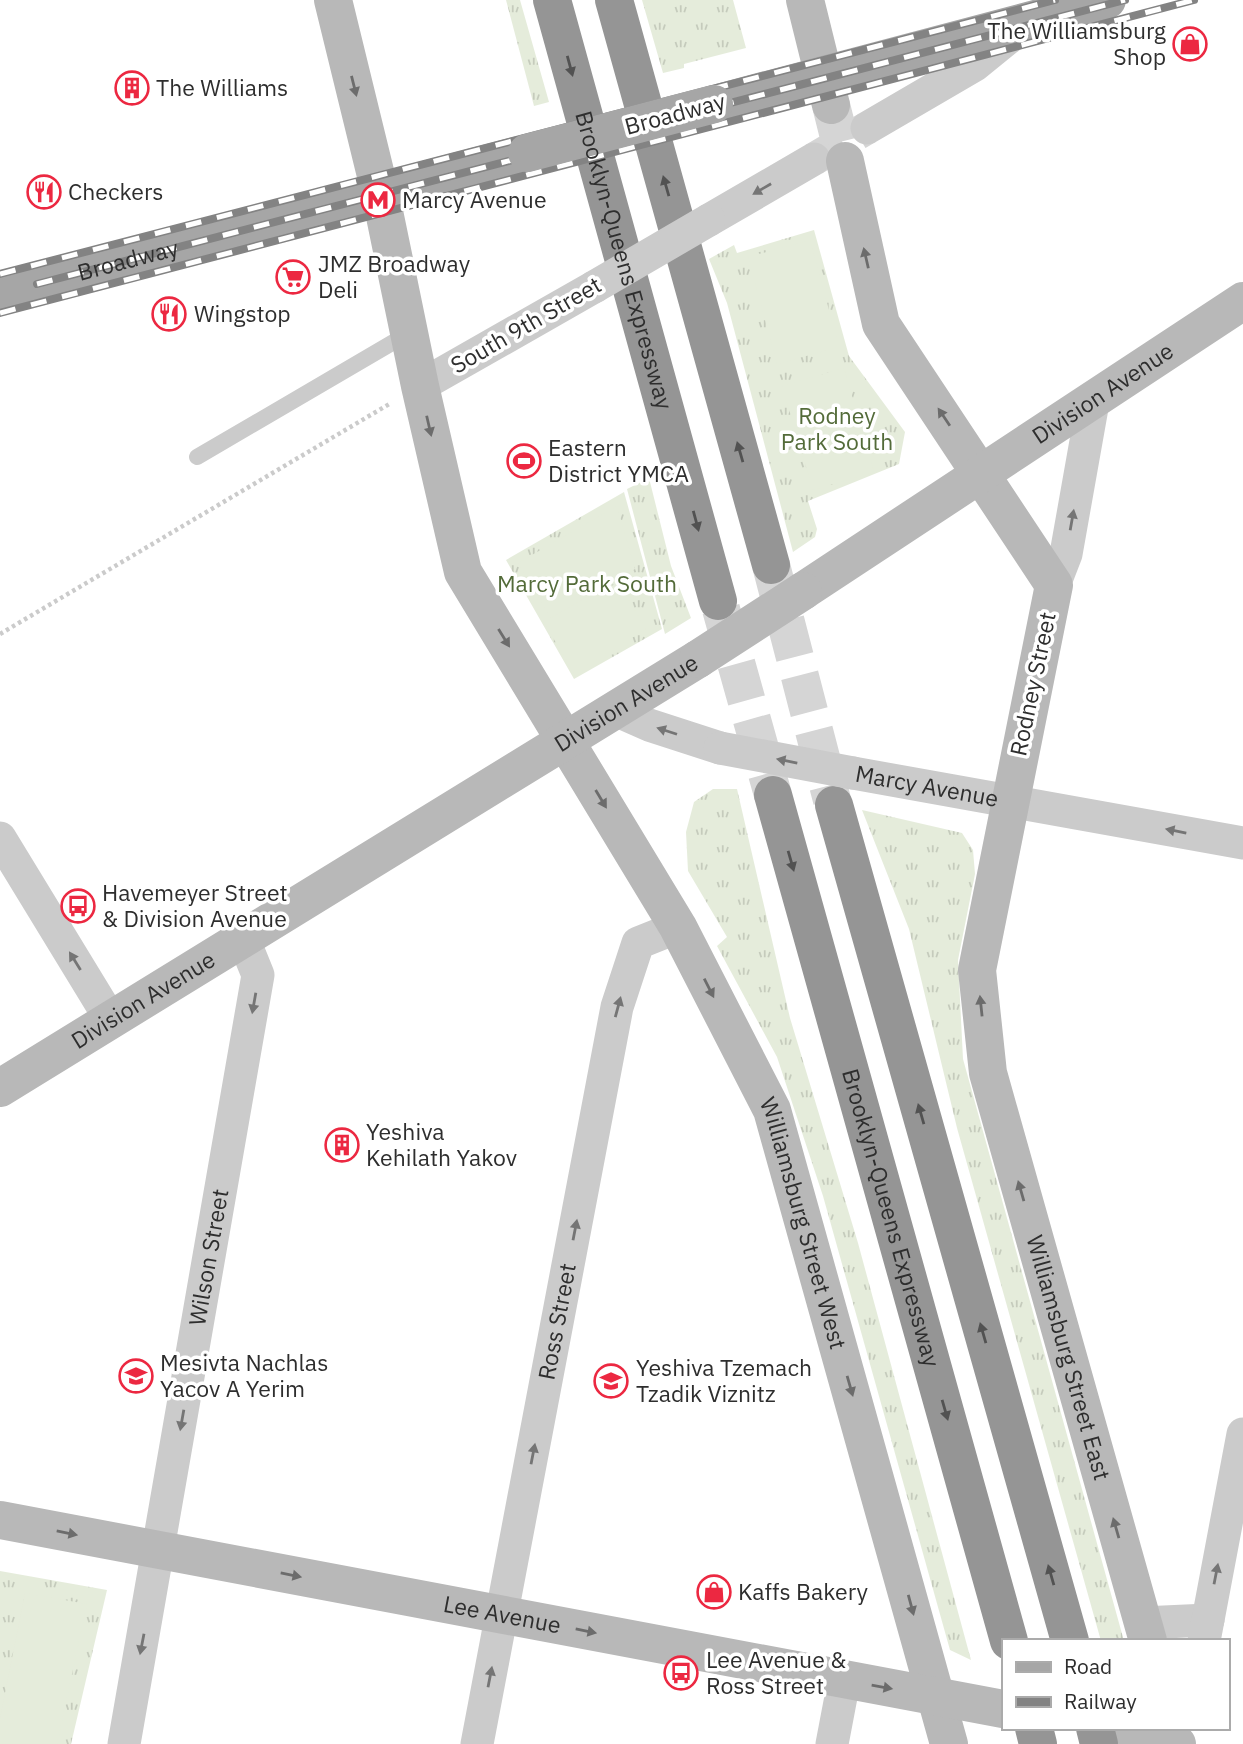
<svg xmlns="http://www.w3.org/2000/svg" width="1243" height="1744" viewBox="0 0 1243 1744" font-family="'IBM Plex Sans',sans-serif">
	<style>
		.grass { fill: url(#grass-tufts) }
		.garden { fill: #e5ecdb }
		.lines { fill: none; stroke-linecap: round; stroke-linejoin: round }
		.street-tunnel { stroke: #d5d5d5; stroke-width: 33; stroke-dasharray: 33 17; stroke-linecap: butt }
		.secondary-tunnel { stroke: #d5d5d5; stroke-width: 38; stroke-dasharray: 38 19; stroke-linecap: butt }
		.highway-tunnel { stroke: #d5d5d5; stroke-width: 38; stroke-dasharray: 38 19; stroke-linecap: butt }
		.path { stroke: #cbcbcb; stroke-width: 4.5; stroke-dasharray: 3.5 3.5; stroke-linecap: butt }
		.lane { stroke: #cbcbcb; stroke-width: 16 }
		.street { stroke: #cbcbcb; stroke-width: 33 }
		.secondary { stroke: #b8b8b8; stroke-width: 38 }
		.primary { stroke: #a6a6a6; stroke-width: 38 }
		.highway { stroke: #959595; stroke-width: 38 }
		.rail-casing { stroke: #838383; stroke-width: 8 }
		.rail { stroke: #fff; stroke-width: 5; stroke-dasharray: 16; stroke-linecap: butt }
		.street-bridge { stroke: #cbcbcb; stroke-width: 33 }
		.secondary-bridge { stroke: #b8b8b8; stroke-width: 38 }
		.primary-bridge { stroke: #a6a6a6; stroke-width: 38 }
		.oneway { fill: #525252 }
		.oneway2 { fill: #6c6c6c }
		.oneway3 { fill: #757575 }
		.labels { text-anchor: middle; stroke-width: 7; stroke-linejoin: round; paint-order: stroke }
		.poi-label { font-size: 23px; fill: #2e2e2e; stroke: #fff; text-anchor: start }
		.street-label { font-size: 23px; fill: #2e2e2e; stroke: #fff }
		.park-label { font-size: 23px; fill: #536b39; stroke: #fff }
	</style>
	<defs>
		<pattern id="grass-tufts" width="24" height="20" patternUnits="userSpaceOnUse" patternTransform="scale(1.75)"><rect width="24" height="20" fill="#e5ecdb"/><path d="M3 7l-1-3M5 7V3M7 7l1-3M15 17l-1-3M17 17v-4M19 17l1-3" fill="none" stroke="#c5cbbc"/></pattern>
	</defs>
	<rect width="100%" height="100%" fill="#fff"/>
	<path class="grass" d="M506 0H520L549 102 534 106Z
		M642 0H733L746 48 684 64V68L663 73Z
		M814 230 849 356 905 432 899 464 808 501 817 529 815 537 793 552 727 303 709 259 734 245 737 253Z
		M649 478 671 566 691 618 665 634 627 489Z
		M624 492 662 629 574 679 506 560Z
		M713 789H737L790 1018 858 1243 971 1660 950 1650 823 1196 777 1057 717 946 727 937 688 871 686 832 694 802Z
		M862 810 962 833 973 850 975 874 958 960 963 1059 1124 1641H1101L957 1128 909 929Z
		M0 1571 107 1590 71 1744H0Z"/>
	<path class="garden" d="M810 240 839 347 777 364 748 257Z
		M844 368 874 472 813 490 782 386Z
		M617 506 635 569 551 618 518 563Z
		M618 582 646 629 574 673 546 626Z
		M25 1593 87 1604 57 1744H0V1718Z"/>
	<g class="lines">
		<path class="street-tunnel" d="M814 159 867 128"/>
		<path class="secondary-tunnel" d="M831 105 845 161"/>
		<path class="highway-tunnel" d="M771 565 832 800
			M721 609 773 795"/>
		<path class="path" d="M0 634 391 403"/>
		<path class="lane" d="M197 457 409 333"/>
		<g class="street">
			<path d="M867 128 975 65 1028 22"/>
			<path d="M709 220 814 159"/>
			<path d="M420 386 594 287"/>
			<path d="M1054 585 1066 554 1093 402"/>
			<path d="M615 710 649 725 720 748"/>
			<path id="s1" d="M853 773 1243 843"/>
			<path d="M0 838 111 1020"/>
			<path d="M1142 1623 1208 1620"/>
			<path d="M1204 1641 1243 1434"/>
			<path id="s2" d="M124 1744 258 975 243 938"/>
			<path id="s3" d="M477 1744 617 1007 638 943 678 927"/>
			<path d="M832 1744 844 1681"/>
		</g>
		<g class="secondary">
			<path id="s4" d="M333 0 380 192 420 386 463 572 678 927 772 1110 949 1744"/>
			<path d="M805 0 831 105"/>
			<path id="s5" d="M845 161 881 324 1054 585 977 970 988 1073 1148 1641"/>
			<path id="s6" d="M803 591 1243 301"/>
			<path id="s7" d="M0 1088 698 659"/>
			<path id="s8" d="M0 1520 1003 1709"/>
			<path d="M1104 1728 1177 1744"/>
		</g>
		<path class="primary" d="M714 104 1107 0
			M0 292 527 153"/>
		<g class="highway">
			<path id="s9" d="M552 0 718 601"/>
			<path d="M614 0 771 565"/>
			<path id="s10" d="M773 795 1009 1641"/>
			<path d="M834 805 1070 1641"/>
			<path d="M1034 1728 1038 1744"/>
			<path d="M1095 1728 1099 1744"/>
		</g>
		<defs>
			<g id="rail">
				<path d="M0 274 1055 0"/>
				<path id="s11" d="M37 284 1125 0"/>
				<path d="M0 313 1194 0"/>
			</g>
		</defs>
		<use href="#rail" class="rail-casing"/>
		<use href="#rail" class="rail"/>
		<path class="street-bridge" d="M594 287 709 220
			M720 748 853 773"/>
		<path class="secondary-bridge" d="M698 659 803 591"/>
		<path class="primary-bridge" d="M527 153 714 104"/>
	</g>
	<defs><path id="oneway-solid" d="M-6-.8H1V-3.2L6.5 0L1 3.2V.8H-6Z" transform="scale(1.75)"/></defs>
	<g class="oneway">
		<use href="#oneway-solid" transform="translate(570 66) rotate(75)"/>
		<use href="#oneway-solid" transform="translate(666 186) rotate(-106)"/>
		<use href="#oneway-solid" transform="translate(740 452) rotate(-106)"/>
		<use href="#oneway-solid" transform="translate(696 521) rotate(75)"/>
		<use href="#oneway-solid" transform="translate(791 861) rotate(74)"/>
		<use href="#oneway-solid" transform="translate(921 1114) rotate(-106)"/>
		<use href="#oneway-solid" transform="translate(983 1333) rotate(-106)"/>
		<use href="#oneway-solid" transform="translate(945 1410) rotate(74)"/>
		<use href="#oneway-solid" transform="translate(1051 1575) rotate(-106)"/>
	</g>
	<g class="oneway2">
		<use href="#oneway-solid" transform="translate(354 86) rotate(76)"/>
		<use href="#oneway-solid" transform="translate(866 258) rotate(-103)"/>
		<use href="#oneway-solid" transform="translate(944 417) rotate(-124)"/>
		<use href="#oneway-solid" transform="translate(429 426) rotate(77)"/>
		<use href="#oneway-solid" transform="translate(504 638) rotate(58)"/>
		<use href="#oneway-solid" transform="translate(601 799) rotate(59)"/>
		<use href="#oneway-solid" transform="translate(709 988) rotate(63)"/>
		<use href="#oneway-solid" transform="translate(981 1006) rotate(-96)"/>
		<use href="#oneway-solid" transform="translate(1021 1191) rotate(-106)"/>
		<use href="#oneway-solid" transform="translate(850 1386) rotate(74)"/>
		<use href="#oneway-solid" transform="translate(1116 1528) rotate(-106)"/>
		<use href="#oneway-solid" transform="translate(67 1533) rotate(11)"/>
		<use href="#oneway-solid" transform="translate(291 1575) rotate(11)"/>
		<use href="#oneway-solid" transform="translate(911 1605) rotate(75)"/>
		<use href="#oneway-solid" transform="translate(586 1631) rotate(11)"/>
		<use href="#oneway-solid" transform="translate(882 1687) rotate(10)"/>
	</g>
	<g class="oneway3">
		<use href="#oneway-solid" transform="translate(762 189) rotate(150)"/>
		<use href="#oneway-solid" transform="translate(1072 520) rotate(-80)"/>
		<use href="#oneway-solid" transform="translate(667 731) rotate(-162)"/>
		<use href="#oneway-solid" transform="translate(787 761) rotate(-169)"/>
		<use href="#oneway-solid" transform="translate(1176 831) rotate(-169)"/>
		<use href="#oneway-solid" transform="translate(75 961) rotate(-122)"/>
		<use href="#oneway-solid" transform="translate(254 1003) rotate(100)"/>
		<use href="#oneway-solid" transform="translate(618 1007) rotate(-75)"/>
		<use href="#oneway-solid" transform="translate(575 1230) rotate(-79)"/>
		<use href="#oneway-solid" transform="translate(182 1420) rotate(100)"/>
		<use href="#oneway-solid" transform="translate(533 1454) rotate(-79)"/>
		<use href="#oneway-solid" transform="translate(1216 1574) rotate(-79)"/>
		<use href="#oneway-solid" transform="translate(142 1644) rotate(101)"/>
		<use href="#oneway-solid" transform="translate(490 1677) rotate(-79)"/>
	</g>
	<defs>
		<symbol id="shop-ring" viewBox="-11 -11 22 22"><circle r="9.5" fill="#fff" stroke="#ec2841" stroke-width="1.5"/><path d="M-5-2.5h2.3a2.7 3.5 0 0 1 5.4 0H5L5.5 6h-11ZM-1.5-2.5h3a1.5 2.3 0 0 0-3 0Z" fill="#ec2841"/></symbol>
		<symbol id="building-ring" viewBox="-11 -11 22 22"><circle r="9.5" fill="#fff" stroke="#ec2841" stroke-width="1.5"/><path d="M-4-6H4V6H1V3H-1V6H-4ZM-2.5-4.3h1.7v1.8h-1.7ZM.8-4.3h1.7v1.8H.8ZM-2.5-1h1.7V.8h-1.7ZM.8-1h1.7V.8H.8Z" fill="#ec2841"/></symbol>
		<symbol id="restaurant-ring" viewBox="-11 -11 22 22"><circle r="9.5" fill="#fff" stroke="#ec2841" stroke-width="1.5"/><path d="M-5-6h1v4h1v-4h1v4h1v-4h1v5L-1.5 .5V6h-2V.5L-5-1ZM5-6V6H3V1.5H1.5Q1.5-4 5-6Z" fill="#ec2841"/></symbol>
		<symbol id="metro-ring" viewBox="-11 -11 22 22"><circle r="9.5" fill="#fff" stroke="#ec2841" stroke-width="1.5"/><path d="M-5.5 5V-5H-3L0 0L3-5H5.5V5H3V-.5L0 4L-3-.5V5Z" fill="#ec2841"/></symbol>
		<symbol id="supermarket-ring" viewBox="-11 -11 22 22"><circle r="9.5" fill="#fff" stroke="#ec2841" stroke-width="1.5"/><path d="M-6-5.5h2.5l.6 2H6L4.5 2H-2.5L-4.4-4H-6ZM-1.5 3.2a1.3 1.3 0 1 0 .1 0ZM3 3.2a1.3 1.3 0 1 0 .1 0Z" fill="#ec2841"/></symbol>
		<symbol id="stadium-ring" viewBox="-11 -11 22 22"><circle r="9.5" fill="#fff" stroke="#ec2841" stroke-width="1.5"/><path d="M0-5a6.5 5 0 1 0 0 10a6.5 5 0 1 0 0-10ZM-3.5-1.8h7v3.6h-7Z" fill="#ec2841"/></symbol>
		<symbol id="bus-ring" viewBox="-11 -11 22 22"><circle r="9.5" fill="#fff" stroke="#ec2841" stroke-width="1.5"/><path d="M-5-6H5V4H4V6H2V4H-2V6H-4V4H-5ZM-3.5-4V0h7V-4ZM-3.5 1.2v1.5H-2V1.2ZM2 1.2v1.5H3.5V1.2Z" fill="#ec2841"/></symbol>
		<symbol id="school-ring" viewBox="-11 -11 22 22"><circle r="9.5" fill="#fff" stroke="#ec2841" stroke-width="1.5"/><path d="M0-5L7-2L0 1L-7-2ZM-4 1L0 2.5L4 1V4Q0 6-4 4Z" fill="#ec2841"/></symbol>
	</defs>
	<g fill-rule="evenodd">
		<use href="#shop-ring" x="1171" y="25" width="38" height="38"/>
		<use href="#building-ring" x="113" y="69" width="38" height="38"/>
		<use href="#restaurant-ring" x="25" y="173" width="38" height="38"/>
		<use href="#metro-ring" x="359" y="181" width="38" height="38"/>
		<use href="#supermarket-ring" x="274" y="258" width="38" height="38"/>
		<use href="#restaurant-ring" x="150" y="295" width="38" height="38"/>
		<use href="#stadium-ring" x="505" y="442" width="38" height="38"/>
		<use href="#bus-ring" x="59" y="887" width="38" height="38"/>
		<use href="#building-ring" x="323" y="1126" width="38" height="38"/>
		<use href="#school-ring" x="117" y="1357" width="38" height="38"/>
		<use href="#school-ring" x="592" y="1362" width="38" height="38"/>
		<use href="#shop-ring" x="695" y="1573" width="38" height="38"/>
		<use href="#bus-ring" x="662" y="1654" width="38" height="38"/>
	</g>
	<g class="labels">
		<g class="poi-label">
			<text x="1166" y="39" text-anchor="end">The Williamsburg<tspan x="1166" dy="26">Shop</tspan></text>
			<text x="156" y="96">The Williams</text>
			<text x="68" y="200">Checkers</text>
			<text x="402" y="208">Marcy Avenue</text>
			<text x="318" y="272">JMZ Broadway<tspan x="318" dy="26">Deli</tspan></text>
			<text x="194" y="322">Wingstop</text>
			<text x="548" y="456">Eastern<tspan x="548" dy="26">District YMCA</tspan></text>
			<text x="102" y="901">Havemeyer Street<tspan x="102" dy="26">&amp; Division Avenue</tspan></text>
			<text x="366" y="1140">Yeshiva<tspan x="366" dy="26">Kehilath Yakov</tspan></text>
			<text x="160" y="1371">Mesivta Nachlas<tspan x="160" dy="26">Yacov A Yerim</tspan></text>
			<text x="636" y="1376">Yeshiva Tzemach<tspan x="636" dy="26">Tzadik Viznitz</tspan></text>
			<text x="738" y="1600">Kaffs Bakery</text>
			<text x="706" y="1668">Lee Avenue &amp;<tspan x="706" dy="26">Ross Street</tspan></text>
		</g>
		<g class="street-label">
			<text transform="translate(675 114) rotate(-15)" y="8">Broadway</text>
			<text dy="8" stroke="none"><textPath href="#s11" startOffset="94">Broadway</textPath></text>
			<text dy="8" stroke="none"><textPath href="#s9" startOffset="270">Brooklyn-Queens Expressway</textPath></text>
			<text transform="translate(526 325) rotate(-30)" y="8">South 9th Street</text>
			<text dy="8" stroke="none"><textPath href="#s6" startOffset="359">Division Avenue</textPath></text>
			<text transform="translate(1033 684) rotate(-78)" y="8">Rodney Street</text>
			<text dy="8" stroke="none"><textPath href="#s7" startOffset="735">Division Avenue</textPath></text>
			<text dy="8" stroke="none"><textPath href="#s1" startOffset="75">Marcy Avenue</textPath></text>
			<text dy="8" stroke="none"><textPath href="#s7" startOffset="168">Division Avenue</textPath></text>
			<text dy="8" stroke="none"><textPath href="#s10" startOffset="439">Brooklyn-Queens Expressway</textPath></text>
			<text dy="8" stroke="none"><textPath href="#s4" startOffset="1325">Williamsburg Street West</textPath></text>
			<text dy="8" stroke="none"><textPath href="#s2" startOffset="494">Wilson Street</textPath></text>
			<text dy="8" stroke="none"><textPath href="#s3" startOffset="430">Ross Street</textPath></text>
			<text dy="8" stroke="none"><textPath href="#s5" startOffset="1272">Williamsburg Street East</textPath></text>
			<text dy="8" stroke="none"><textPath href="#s8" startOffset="511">Lee Avenue</textPath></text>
		</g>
		<g class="park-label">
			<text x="837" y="424">Rodney<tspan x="837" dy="26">Park South</tspan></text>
			<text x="587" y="592">Marcy Park South</text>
		</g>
	</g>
	<rect x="1002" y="1639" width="228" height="91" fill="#ffffff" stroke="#ababab" stroke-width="2"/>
	<rect x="1016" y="1662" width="35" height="10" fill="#a6a6a6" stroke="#ababab" stroke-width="2"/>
	<text x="1064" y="1674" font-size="21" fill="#2e2e2e">Road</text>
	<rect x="1016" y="1697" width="35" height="10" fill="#838383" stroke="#ababab" stroke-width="2"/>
	<text x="1064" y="1709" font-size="21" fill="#2e2e2e">Railway</text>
</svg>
